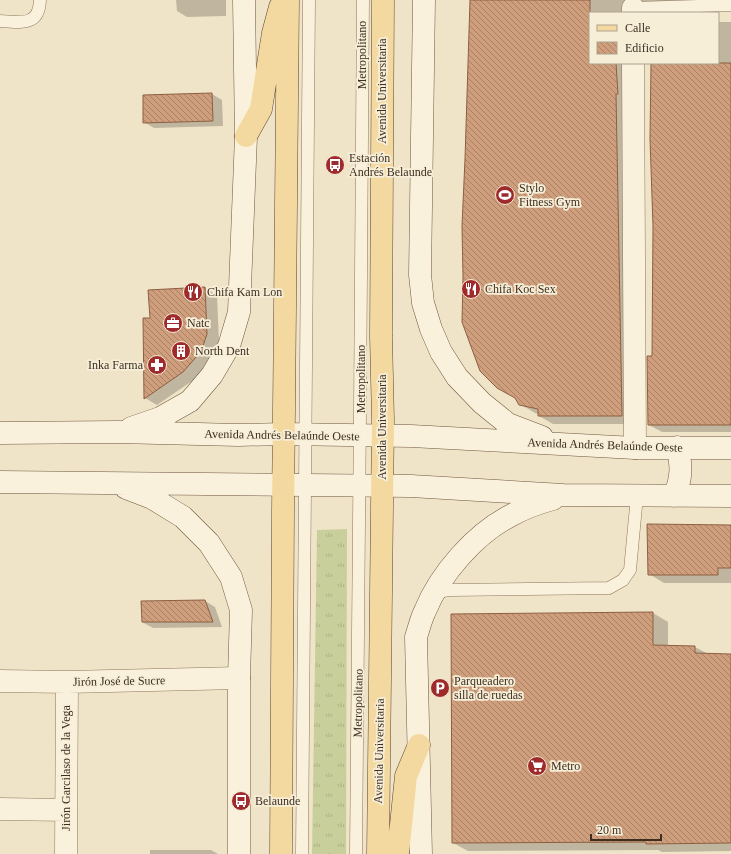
<svg xmlns="http://www.w3.org/2000/svg" width="731" height="854" viewBox="0 0 731 854" font-family="Georgia,serif">
	<style>
		.grass { fill: url(#grass-tufts) }
		.shadow { fill: #0003 }
		.building { fill: url(#building-back-hatch); stroke: #8d5f41 }
		.lines { fill: none; stroke-linecap: round; stroke-linejoin: round }
		.lane-casing { stroke: #8d765c; stroke-width: 13 }
		.street-casing { stroke: #8d765c; stroke-width: 23 }
		.secondary-casing { stroke: #6f573f; stroke-width: 23 }
		.primary-casing { stroke: #5b4430; stroke-width: 23 }
		.lane { stroke: #faf1dc; stroke-width: 12 }
		.street { stroke: #faf1dc; stroke-width: 22 }
		.secondary { stroke: #faf1dc; stroke-width: 22 }
		.primary { stroke: #f3d9a0; stroke-width: 22 }
		.labels { text-anchor: middle; stroke-width: 3.5; stroke-linejoin: round; paint-order: stroke }
		.street-label { font-size: 12px; fill: #3d2e20; stroke: #f7eed8 }
		.poi-label { font-size: 12px; fill: #3d2e20; stroke: #f7eed8; text-anchor: start }
	</style>
	<defs>
		<pattern id="grass-tufts" width="24" height="20" patternUnits="userSpaceOnUse"><rect width="24" height="20" fill="#c9cf9b"/><path d="M3 7l-1-3M5 7V3M7 7l1-3M15 17l-1-3M17 17v-4M19 17l1-3" fill="none" stroke="#aeb285"/></pattern>
		<pattern id="building-back-hatch" width="6" height="6" patternUnits="userSpaceOnUse"><rect width="6" height="6" fill="#cf9f7d"/><path d="M-1 5l2 2M0 0l6 6M5-1l2 2" fill="none" stroke="#a98266"/></pattern>
	</defs>
	<rect width="100%" height="100%" fill="#f0e4c8"/>
	<path class="grass" d="M347 529 346 854H312L317 530Z"/>
	<path class="shadow" d="M176 0H226V16L187 17 177 11Z
		M470 0H679V7L635 13H590V63H630L636 424H553L539 416V414L535 413 520 404 516 398Z
		M718 22H731V432H662L649 425 653 357 654 226 652 63H718Z
		M212 94 222 100 223 126 154 128 144 122Z
		M205 288 217 295 219 342 215 353 195 379 157 405 145 398 151 319Z
		M731 526V583H664L649 574Z
		M205 601 215 607 222 627 153 628 142 622Z
		M653 613 668 622V646L695 647 708 654 731 655V851L662 852 658 850 468 851 453 843Z
		M150 850H211L218 854H150Z"/>
	<path class="building" d="M470 0H590V63H616L618 94H616L622 416H538V409L519 405 515 398 497 388 480 371 462 322 463 277 462 226 465 159Z
		M651 63H731V425H648L647 356H652L653 226 650 139Z
		M212 93 213 121 143 123V95Z
		M205 287 207 334 203 346 197 356 183 372 144 399 143 318H150L148 290Z
		M647 524 731 525V568H718V575H648Z
		M205 600 213 622H142L141 601Z
		M653 612V645L695 646V653L731 654V843L646 844V842L452 843 451 614Z"/>
	<g class="lines">
		<defs>
			<path id="lane" d="M633 8 731 5
				M0 21C21 22 39 27 40 0
				M434 592 451 590 609 588 623 580 630 570 637 496
				M302 854 309 0
				M356 854C359 569 361 285 363 0"/>
			<path id="street" d="M633 8V13
				M633 63 635 448
				M0 681 67 682 239 678
				M0 809 66 810
				M66 854 67 682"/>
			<path id="secondary" d="M424 0 420 275 423 303 431 329 441 352 457 377 482 403 508 424 542 437
				M131 428 160 418 190 401 212 375 229 346 239 312 246 136 244 0
				M0 433 118 432 238 435 284 434 411 436 635 448H731
				M0 482 411 486 563 495 731 496
				M126 488 152 498 183 517 209 543 231 577 241 610 239 678V854
				M674 496C682 479 682 465 677 447
				M421 854 416 637C419 628 421 619 425 611 440 574 475 534 510 516 524 508 538 503 553 499"/>
			<path id="primary" d="M246 136 261 109 273 33 280 7
				M281 854 283 512 288 0
				M378 854 383 420 381 336 383 0
				M398 854 406 776 419 745"/>
		</defs>
		<use href="#lane" class="lane-casing"/>
		<use href="#street" class="street-casing"/>
		<use href="#secondary" class="secondary-casing"/>
		<use href="#primary" class="primary-casing"/>
		<use href="#lane" class="lane"/>
		<use href="#street" class="street"/>
		<use href="#secondary" class="secondary"/>
		<use href="#primary" class="primary"/>
	</g>
	<defs>
		<symbol id="bus-disc" viewBox="-11 -11 22 22"><circle r="9.5" fill="#9e2a2b" stroke="#f7eed8"/><path d="M-5-6H5V4H4V6H2V4H-2V6H-4V4H-5ZM-3.5-4V0h7V-4ZM-3.5 1.2v1.5H-2V1.2ZM2 1.2v1.5H3.5V1.2Z" fill="#fff"/></symbol>
		<symbol id="stadium-disc" viewBox="-11 -11 22 22"><circle r="9.5" fill="#9e2a2b" stroke="#f7eed8"/><path d="M0-5a6.5 5 0 1 0 0 10a6.5 5 0 1 0 0-10ZM-3.5-1.8h7v3.6h-7Z" fill="#fff"/></symbol>
		<symbol id="restaurant-disc" viewBox="-11 -11 22 22"><circle r="9.5" fill="#9e2a2b" stroke="#f7eed8"/><path d="M-5-6h1v4h1v-4h1v4h1v-4h1v5L-1.5 .5V6h-2V.5L-5-1ZM5-6V6H3V1.5H1.5Q1.5-4 5-6Z" fill="#fff"/></symbol>
		<symbol id="office-disc" viewBox="-11 -11 22 22"><circle r="9.5" fill="#9e2a2b" stroke="#f7eed8"/><path d="M-6-3h4V-5.5h4V-3h4V5H-6ZM-1-4.5V-3h2v-1.5ZM-6 0V1H6V0Z" fill="#fff"/></symbol>
		<symbol id="building-disc" viewBox="-11 -11 22 22"><circle r="9.5" fill="#9e2a2b" stroke="#f7eed8"/><path d="M-4-6H4V6H1V3H-1V6H-4ZM-2.5-4.3h1.7v1.8h-1.7ZM.8-4.3h1.7v1.8H.8ZM-2.5-1h1.7V.8h-1.7ZM.8-1h1.7V.8H.8Z" fill="#fff"/></symbol>
		<symbol id="pharmacy-disc" viewBox="-11 -11 22 22"><circle r="9.5" fill="#9e2a2b" stroke="#f7eed8"/><path d="M-2-6h4v4h4v4h-4v4h-4v-4h-4v-4h4Z" fill="#fff"/></symbol>
		<symbol id="parking-disc" viewBox="-11 -11 22 22"><circle r="9.5" fill="#9e2a2b" stroke="#f7eed8"/><path d="M-3.5-5.5H1a3.5 3.5 0 0 1 0 7H-1V5.5H-3.5ZM-1-3.4V-.6H.8a1.4 1.4 0 0 0 0-2.8Z" fill="#fff"/></symbol>
		<symbol id="supermarket-disc" viewBox="-11 -11 22 22"><circle r="9.5" fill="#9e2a2b" stroke="#f7eed8"/><path d="M-6-5.5h2.5l.6 2H6L4.5 2H-2.5L-4.4-4H-6ZM-1.5 3.2a1.3 1.3 0 1 0 .1 0ZM3 3.2a1.3 1.3 0 1 0 .1 0Z" fill="#fff"/></symbol>
	</defs>
	<g fill-rule="evenodd">
		<use href="#bus-disc" x="324" y="154" width="22" height="22"/>
		<use href="#stadium-disc" x="494" y="184" width="22" height="22"/>
		<use href="#restaurant-disc" x="460" y="278" width="22" height="22"/>
		<use href="#restaurant-disc" x="182" y="281" width="22" height="22"/>
		<use href="#office-disc" x="162" y="312" width="22" height="22"/>
		<use href="#building-disc" x="170" y="340" width="22" height="22"/>
		<use href="#pharmacy-disc" x="146" y="354" width="22" height="22"/>
		<use href="#parking-disc" x="429" y="677" width="22" height="22"/>
		<use href="#supermarket-disc" x="526" y="755" width="22" height="22"/>
		<use href="#bus-disc" x="230" y="790" width="22" height="22"/>
	</g>
	<g class="labels">
		<g class="street-label">
			<text transform="translate(362 55) rotate(-90)" y="4">Metropolitano</text>
			<text transform="translate(382 91) rotate(-90)" y="4">Avenida Universitaria</text>
			<text transform="translate(361 379) rotate(-90)" y="4">Metropolitano</text>
			<text transform="translate(382 427) rotate(-90)" y="4">Avenida Universitaria</text>
			<text transform="translate(282 435) rotate(1)" y="4">Avenida Andrés Belaúnde Oeste</text>
			<text transform="translate(605 445) rotate(2)" y="4">Avenida Andrés Belaúnde Oeste</text>
			<text transform="translate(119 681) rotate(-1)" y="4">Jirón José de Sucre</text>
			<text transform="translate(358 703) rotate(-89)" y="4">Metropolitano</text>
			<text transform="translate(379 751) rotate(-89)" y="4">Avenida Universitaria</text>
			<text transform="translate(66 768) rotate(-90)" y="4">Jirón Garcilaso de la Vega</text>
		</g>
		<g class="poi-label">
			<text x="349" y="162">Estación<tspan x="349" dy="14">Andrés Belaunde</tspan></text>
			<text x="519" y="192">Stylo<tspan x="519" dy="14">Fitness Gym</tspan></text>
			<text x="485" y="293">Chifa Koc Sex</text>
			<text x="207" y="296">Chifa Kam Lon</text>
			<text x="187" y="327">Natc</text>
			<text x="195" y="355">North Dent</text>
			<text x="143" y="369" text-anchor="end">Inka Farma</text>
			<text x="454" y="685">Parqueadero<tspan x="454" dy="14">silla de ruedas</tspan></text>
			<text x="551" y="770">Metro</text>
			<text x="255" y="805">Belaunde</text>
		</g>
	</g>
	<rect x="589" y="12" width="130" height="52" fill="#f7eed8" stroke="#ada18e"/>
	<rect x="597" y="25" width="20" height="6" fill="#f3d9a0" stroke="#ada18e"/>
	<text x="625" y="32" font-size="12" fill="#3d2e20">Calle</text>
	<rect x="597" y="42" width="20" height="12" fill="url(#building-back-hatch)" stroke="#ada18e"/>
	<text x="625" y="52" font-size="12" fill="#3d2e20">Edificio</text>
	<path d="M591 834v6h70v-6" fill="none" stroke="#3d2e20" stroke-width="2"/>
	<text x="597" y="834" font-size="12" fill="#3d2e20" stroke="#f7eed8" stroke-width="3" paint-order="stroke">20 m</text>
</svg>
